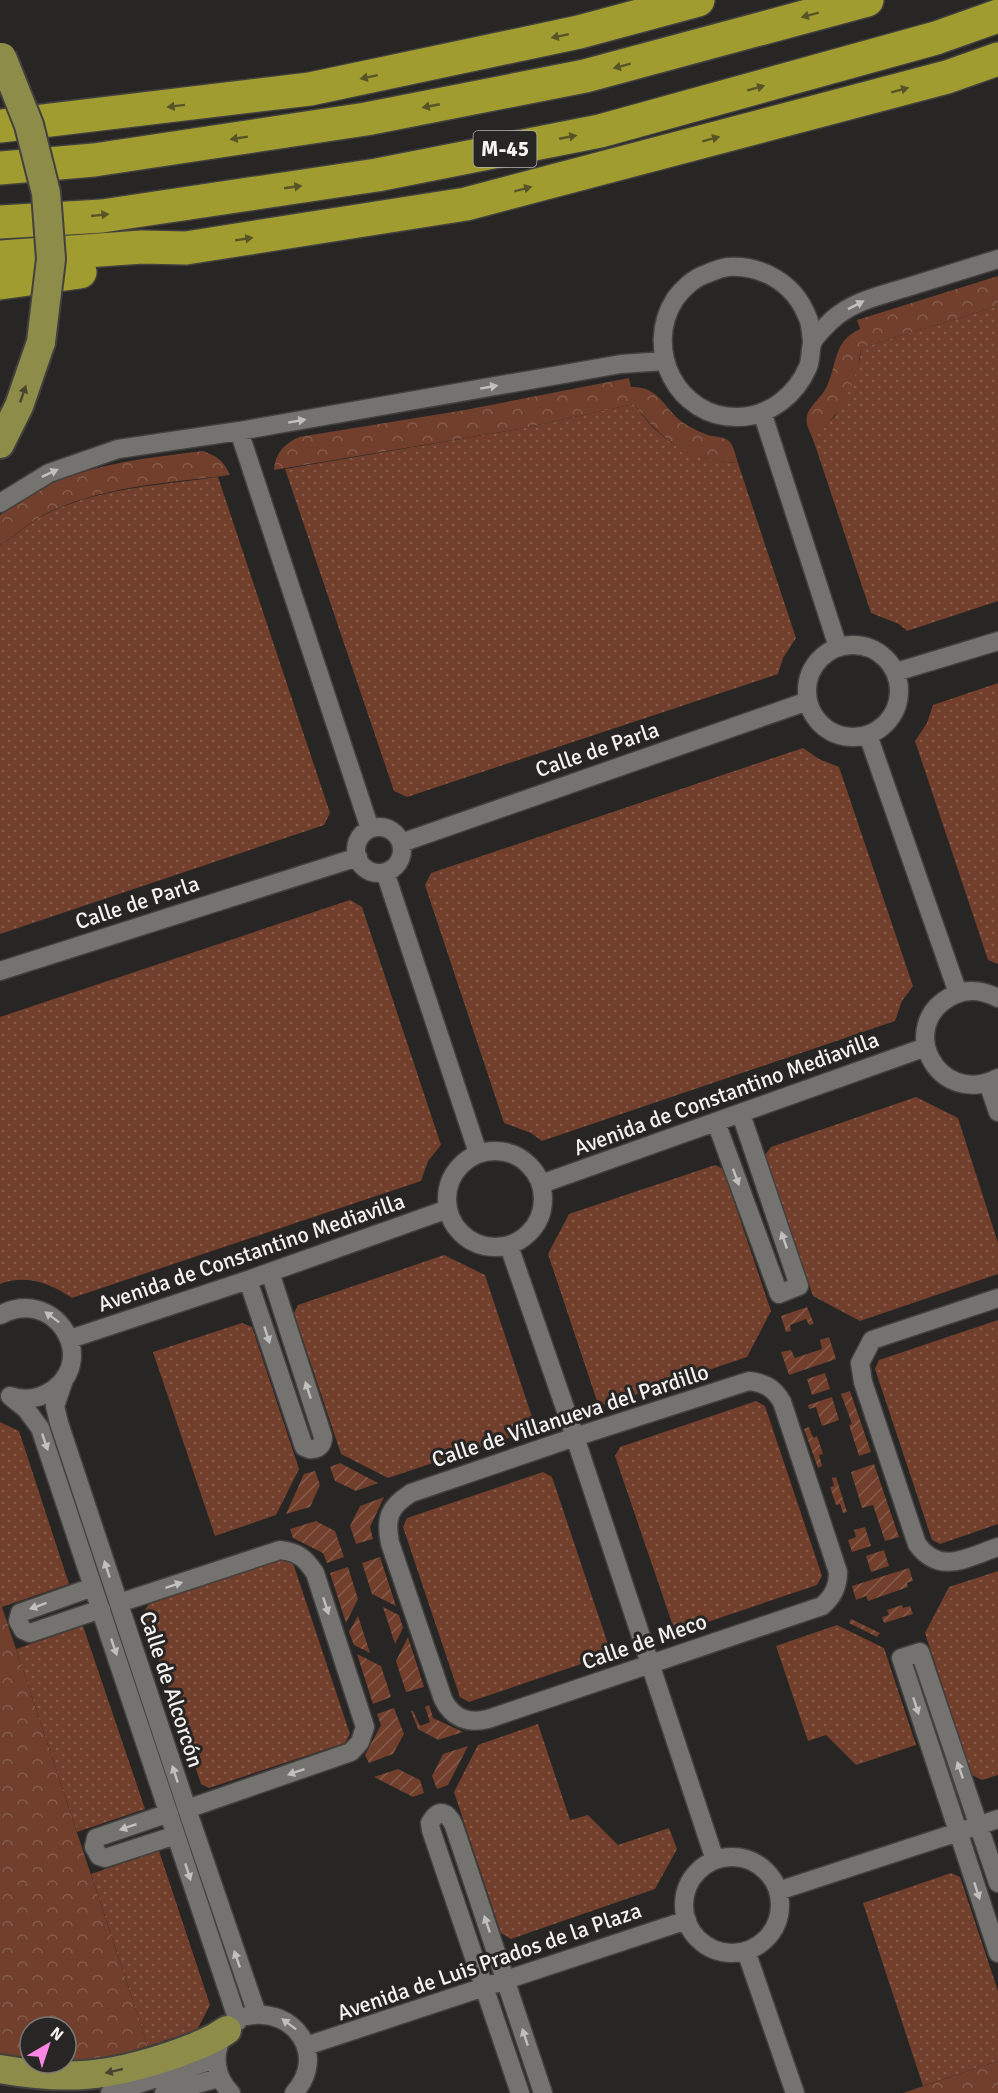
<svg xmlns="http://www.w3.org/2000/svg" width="998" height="2093" viewBox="0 0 998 2093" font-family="Signika,sans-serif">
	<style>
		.grass { fill: url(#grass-dots) }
		.park { fill: url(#park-crowns); fill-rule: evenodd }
		.garden { fill: url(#garden-furrows) }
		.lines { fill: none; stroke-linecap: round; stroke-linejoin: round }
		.minor-casing { stroke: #42413f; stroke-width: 21 }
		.primary-casing { stroke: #42413f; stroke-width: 32 }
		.motorway-casing { stroke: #42413f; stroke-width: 36 }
		.minor { stroke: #747370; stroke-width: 18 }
		.primary { stroke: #8e8c49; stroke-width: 28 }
		.motorway { stroke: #a09c2f; stroke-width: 33 }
		.primary-bridge-casing { stroke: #42413f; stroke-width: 32; stroke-linecap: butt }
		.primary-bridge { stroke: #8e8c49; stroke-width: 28 }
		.oneway { fill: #575528 }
		.oneway2 { fill: #c1c0be }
		.oneway3 { fill: #46452f }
		.labels { text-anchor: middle; stroke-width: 6; stroke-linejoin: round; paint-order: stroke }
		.shield { fill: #272624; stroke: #b6b6b4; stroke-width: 1.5 }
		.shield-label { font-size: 21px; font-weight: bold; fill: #f4f3f2 }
		.street-label { font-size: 22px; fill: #f4f3f2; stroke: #272624 }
	</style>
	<defs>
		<pattern id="grass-dots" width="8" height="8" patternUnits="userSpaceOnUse" patternTransform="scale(1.5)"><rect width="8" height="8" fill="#713f2c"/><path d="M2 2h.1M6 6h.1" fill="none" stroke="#865b4b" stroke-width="1.8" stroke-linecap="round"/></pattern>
		<pattern id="park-crowns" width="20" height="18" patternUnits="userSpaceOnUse" patternTransform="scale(1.5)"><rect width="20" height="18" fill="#713f2c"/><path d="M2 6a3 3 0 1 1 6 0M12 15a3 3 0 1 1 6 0" fill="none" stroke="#865b4b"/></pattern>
		<pattern id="garden-furrows" width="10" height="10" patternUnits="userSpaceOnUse" patternTransform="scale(1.5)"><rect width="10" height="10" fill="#713f2c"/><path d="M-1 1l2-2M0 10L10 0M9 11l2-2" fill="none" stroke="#865b4b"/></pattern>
	</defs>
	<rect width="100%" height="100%" fill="#272624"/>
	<path class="grass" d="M998 306V601L907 631 899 624 871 613 813 439 835 416 860 359 861 348Z
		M634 404C661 443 691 460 738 463L796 638 783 658 778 674 407 797 394 791 285 469 519 429Z
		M218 477 330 813 324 825 0 934V546C15 535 29 523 46 514 99 488 160 485 218 477Z
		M998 683V964L988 960 915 741 927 723 933 705Z
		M803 748 819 759 839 767 913 986 902 1001 895 1021 542 1141 531 1133 504 1123 425 885 431 873Z
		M350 900 362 907 441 1145 428 1161 421 1181 72 1298C50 1283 26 1274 0 1284V1017Z
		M916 1097 958 1118 998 1243V1274L860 1321 813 1296 765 1155 771 1147Z
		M715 1165 723 1169 771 1311 747 1357 605 1405 597 1401 548 1254 569 1214Z
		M444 1255 485 1275 534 1423 529 1431 388 1478 341 1454 294 1313 298 1305Z
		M998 1320V1524L940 1544 932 1540 875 1369 879 1360Z
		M242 1323 252 1327 299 1469 276 1515 215 1536 153 1352Z
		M756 1401 765 1406 822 1576 817 1585 681 1631 673 1626 615 1456 620 1447Z
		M0 1422 19 1431 69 1584 2 1607 0 1601Z
		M543 1472 552 1477 609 1647 605 1656 469 1702 460 1697 403 1527 407 1518Z
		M284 1559 293 1563 350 1734 345 1743 209 1788 201 1784 143 1613 149 1604Z
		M998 1571V1775L982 1780 972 1775 925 1633 949 1587Z
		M837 1625 884 1648 916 1745 856 1765 826 1735 808 1741 776 1646Z
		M83 1626 145 1809 77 1832 16 1649Z
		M538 1724 570 1820 588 1815 618 1845 669 1828 677 1849 655 1889 511 1939 501 1933 454 1792 478 1745Z
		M159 1851 210 2005 197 2030 148 2046 91 1874Z
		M951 1873 960 1877 998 1991V2061L923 2086 863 1903Z"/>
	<path class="park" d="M998 276V306L861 348C857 385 840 414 813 439 810 432 805 423 807 416 809 406 821 398 826 388 838 364 832 342 860 329L857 320Z
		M629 378 631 387C659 386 663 407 682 422 689 427 700 432 708 435 714 437 725 436 730 442 734 447 736 457 738 463 688 460 664 443 634 404L519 429 274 470C275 453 284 444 299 437L465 410Z
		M203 451C217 456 224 461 230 475 168 483 102 486 45 514 29 523 14 535 0 546V515C57 467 131 460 203 451Z
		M0 1601 148 2046 135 2050 136 2057 95 2066 66 2068 0 2059ZM30 2027H66V2063H30Z
		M998 2061V2093H903Z"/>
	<path class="garden" d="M807 1307 814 1324 809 1325 806 1319 790 1325 791 1331 786 1332 781 1316Z
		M829 1337 836 1359 789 1375 781 1352 791 1350 795 1358 822 1349 820 1340Z
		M825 1373 830 1389 812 1395 807 1379Z
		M850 1391 871 1452 859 1456 849 1425 852 1424 841 1394Z
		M832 1397 839 1420 822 1426 816 1407 809 1409 808 1405Z
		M809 1427 813 1438 817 1436 823 1454 819 1455 822 1466 818 1468 804 1429Z
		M53 1441H56L105 1590 103 1591Z
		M340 1463 378 1483 356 1491 335 1481 330 1467Z
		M874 1464 899 1537 885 1541 873 1505 862 1508 851 1472Z
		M315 1471 320 1485 310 1507 286 1514 304 1474Z
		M836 1477 847 1512 843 1513 840 1504 836 1505 830 1487 834 1486 832 1478Z
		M384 1497 370 1527 373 1539 356 1544 350 1526 360 1506Z
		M316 1521 335 1531 344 1557 327 1563 323 1553 293 1538 290 1529Z
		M865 1527 871 1546 852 1552 848 1540 856 1537 854 1530Z
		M884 1550 889 1566 871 1572 866 1556Z
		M380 1557 396 1606 372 1594 362 1563Z
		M348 1567 358 1599 346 1623 330 1573Z
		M909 1568 913 1581 907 1583 908 1587 868 1601 866 1596 856 1600 852 1586Z
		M107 1602H110L181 1815 178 1816Z
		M902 1605 903 1608 910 1606 913 1614 884 1623 882 1617 889 1615 887 1610Z
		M383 1607 399 1615 403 1628 395 1644Z
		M358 1616 370 1653 354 1645 349 1632Z
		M851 1619 880 1633 877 1637 849 1623Z
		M408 1637 424 1687 406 1692 396 1661Z
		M357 1654 381 1666 391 1697 373 1704Z
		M429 1705 433 1718 463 1732 438 1740 418 1729 411 1711H413L420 1726 430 1722 425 1707Z
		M394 1708 404 1734 393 1754 369 1763 365 1755 381 1725 377 1714Z
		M468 1746 448 1785 437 1789 432 1776 443 1754Z
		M398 1769 420 1780 424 1793 413 1797 374 1777Z
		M185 1827 233 1973 231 1974 182 1828Z"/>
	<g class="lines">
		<defs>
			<path id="minor" d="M812 342C811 334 811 323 807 316 794 283 762 265 728 267 721 268 713 271 706 274 694 278 682 289 675 299 643 349 677 418 738 417 770 416 796 395 808 367 811 360 810 351 812 344 814 337 826 326 832 320 854 300 883 295 911 286 940 277 969 268 998 259
				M762 412 838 647
				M239 431 370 829
				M0 503 49 473 118 449 239 431 621 364 664 361
				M807 691a46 46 0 1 1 92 0a46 46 0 1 1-92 0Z
				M896 672 998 641
				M868 735 958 993
				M356 850a23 23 0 1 1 46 0a23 23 0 1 1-46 0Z
				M401 843 808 701
				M385 872 478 1153
				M0 971 358 857
				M998 998C984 991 969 988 954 995 894 1023 937 1109 998 1078
				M988 1083 998 1112
				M716 1122 779 1294 799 1286 741 1114
				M447 1199a48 48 0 1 1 96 0a48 48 0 1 1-96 0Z
				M541 1184 926 1047
				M509 1246 575 1437 715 1860
				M248 1280 304 1447 309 1449C317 1450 323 1446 323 1437L270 1272
				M998 1298 872 1340 860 1363 863 1382 917 1544C940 1576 968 1557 998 1547
				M0 1315C54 1286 98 1357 54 1389 40 1399 25 1401 10 1396
				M70 1339 248 1280 448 1209
				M65 1377 55 1406 59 1423 190 1818 257 2014
				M749 1381C765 1383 774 1388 782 1402L838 1572C838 1587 833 1597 822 1606L488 1719C468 1724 452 1718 443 1699L390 1543C385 1518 389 1507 411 1493L575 1437Z
				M11 1397 26 1409 40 1428 238 2021
				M93 1587 20 1613 18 1621 23 1630 30 1633 101 1609
				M119 1603 280 1550C298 1552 305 1558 315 1573L365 1727 360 1742 351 1752 187 1809
				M169 1813 96 1838 94 1847 99 1856 105 1858 176 1835
				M684 1905a48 48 0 1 1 96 0a48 48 0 1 1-96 0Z
				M998 1883 920 1652 901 1658 998 1953
				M778 1891 998 1819
				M746 1951 795 2093
				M247 2016C295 2006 328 2056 294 2093
				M225 2032C212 2052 214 2076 231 2093
				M306 2046 687 1920
				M110 2093 216 2059
				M164 2093 219 2078
				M520 2093 431 1830 430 1823C439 1807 448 1812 454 1826L543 2093"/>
			<path id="primary" d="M0 444 19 406 41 342
				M0 2069C67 2081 108 2077 173 2055 192 2048 210 2042 227 2030"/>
			<path id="motorway" d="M0 126 310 89 579 32 698 0
				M0 168 94 160 366 119 585 76 867 0
				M0 222 102 216 377 175 600 131 936 38 998 16
				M0 257 142 247 186 248 466 204 947 77 998 59
				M0 283 80 272"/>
		</defs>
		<use href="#minor" class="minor-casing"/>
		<use href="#primary" class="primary-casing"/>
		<use href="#motorway" class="motorway-casing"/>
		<use href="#minor" class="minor"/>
		<use href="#primary" class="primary"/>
		<use href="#motorway" class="motorway"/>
		<defs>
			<path id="primary-bridge" d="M2 57 29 125 46 193 51 259 41 342"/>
		</defs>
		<use href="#primary-bridge" class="primary-bridge-casing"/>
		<use href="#primary-bridge" class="primary-bridge"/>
	</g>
	<defs><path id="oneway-solid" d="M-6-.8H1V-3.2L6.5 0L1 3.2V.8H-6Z" transform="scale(1.5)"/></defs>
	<g class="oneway">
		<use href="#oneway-solid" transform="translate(810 15) rotate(165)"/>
		<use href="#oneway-solid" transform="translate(560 36) rotate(168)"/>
		<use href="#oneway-solid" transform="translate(622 66) rotate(165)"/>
		<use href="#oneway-solid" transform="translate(369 77) rotate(168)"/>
		<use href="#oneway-solid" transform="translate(756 88) rotate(-15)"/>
		<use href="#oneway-solid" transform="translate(900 90) rotate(-15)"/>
		<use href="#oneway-solid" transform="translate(176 106) rotate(173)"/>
		<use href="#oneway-solid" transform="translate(431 106) rotate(169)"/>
		<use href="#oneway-solid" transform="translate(568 137) rotate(-11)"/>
		<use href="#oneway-solid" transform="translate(239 138) rotate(171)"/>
		<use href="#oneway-solid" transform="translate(711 139) rotate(-15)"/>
		<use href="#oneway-solid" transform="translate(293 187) rotate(-8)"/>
		<use href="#oneway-solid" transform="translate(523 189) rotate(-15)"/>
		<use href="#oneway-solid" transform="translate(100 215) rotate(-6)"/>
		<use href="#oneway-solid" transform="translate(244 239) rotate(-9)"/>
	</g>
	<g class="oneway2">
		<use href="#oneway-solid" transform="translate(856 305) rotate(-27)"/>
		<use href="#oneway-solid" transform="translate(489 387) rotate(-10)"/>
		<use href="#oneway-solid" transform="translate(297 421) rotate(-10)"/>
		<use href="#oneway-solid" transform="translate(50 473) rotate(-25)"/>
		<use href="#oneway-solid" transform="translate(736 1177) rotate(70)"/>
		<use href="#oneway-solid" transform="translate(784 1240) rotate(-109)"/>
		<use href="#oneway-solid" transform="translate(52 1317) rotate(-143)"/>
		<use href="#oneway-solid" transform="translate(267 1335) rotate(72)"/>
		<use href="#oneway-solid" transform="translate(308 1390) rotate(-108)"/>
		<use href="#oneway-solid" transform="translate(45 1442) rotate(71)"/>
		<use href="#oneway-solid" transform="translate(107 1569) rotate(-108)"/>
		<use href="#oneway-solid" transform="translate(174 1585) rotate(-18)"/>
		<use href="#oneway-solid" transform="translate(38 1606) rotate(160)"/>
		<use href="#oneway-solid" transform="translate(326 1606) rotate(72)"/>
		<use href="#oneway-solid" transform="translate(114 1647) rotate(71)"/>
		<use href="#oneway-solid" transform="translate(916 1706) rotate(72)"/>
		<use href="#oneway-solid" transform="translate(960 1770) rotate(-109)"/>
		<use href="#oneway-solid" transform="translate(296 1772) rotate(161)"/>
		<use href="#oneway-solid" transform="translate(175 1774) rotate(-108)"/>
		<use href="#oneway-solid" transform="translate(128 1827) rotate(161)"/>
		<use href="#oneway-solid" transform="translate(188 1872) rotate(72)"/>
		<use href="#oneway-solid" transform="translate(977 1891) rotate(72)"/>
		<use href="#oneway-solid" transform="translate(487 1924) rotate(-109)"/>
		<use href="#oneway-solid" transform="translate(237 1959) rotate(-109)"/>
		<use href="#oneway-solid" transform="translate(289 2024) rotate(-143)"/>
		<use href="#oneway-solid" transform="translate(525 2037) rotate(-108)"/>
	</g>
	<g class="oneway3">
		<use href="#oneway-solid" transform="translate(23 394) rotate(-71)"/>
		<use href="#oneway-solid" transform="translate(114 2071) rotate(167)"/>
	</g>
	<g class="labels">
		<rect class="shield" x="473.5" y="131" width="63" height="36" rx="4.5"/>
		<g class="shield-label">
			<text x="505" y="156">M-45</text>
		</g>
		<g class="street-label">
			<text transform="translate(597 749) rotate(-19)" y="8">Calle de Parla</text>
			<text transform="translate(137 902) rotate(-18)" y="8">Calle de Parla</text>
			<text transform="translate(726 1093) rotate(-20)" y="8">Avenida de Constantino Mediavilla</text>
			<text transform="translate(251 1252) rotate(-19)" y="8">Avenida de Constantino Mediavilla</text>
			<text transform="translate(570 1415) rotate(-18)" y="8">Calle de Villanueva del Pardillo</text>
			<text transform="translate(644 1641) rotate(-19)" y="8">Calle de Meco</text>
			<text transform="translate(172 1689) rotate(72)" y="8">Calle de Alcorcón</text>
			<text transform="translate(489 1961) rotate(-19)" y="8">Avenida de Luis Prados de la Plaza</text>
		</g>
	</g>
	<g transform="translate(48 2045) rotate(39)"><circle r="28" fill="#272624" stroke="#797876" stroke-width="1.5"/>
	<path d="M0-4.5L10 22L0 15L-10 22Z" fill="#fc86e3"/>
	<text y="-9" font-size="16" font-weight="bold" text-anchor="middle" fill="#f4f3f2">N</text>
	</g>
</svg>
